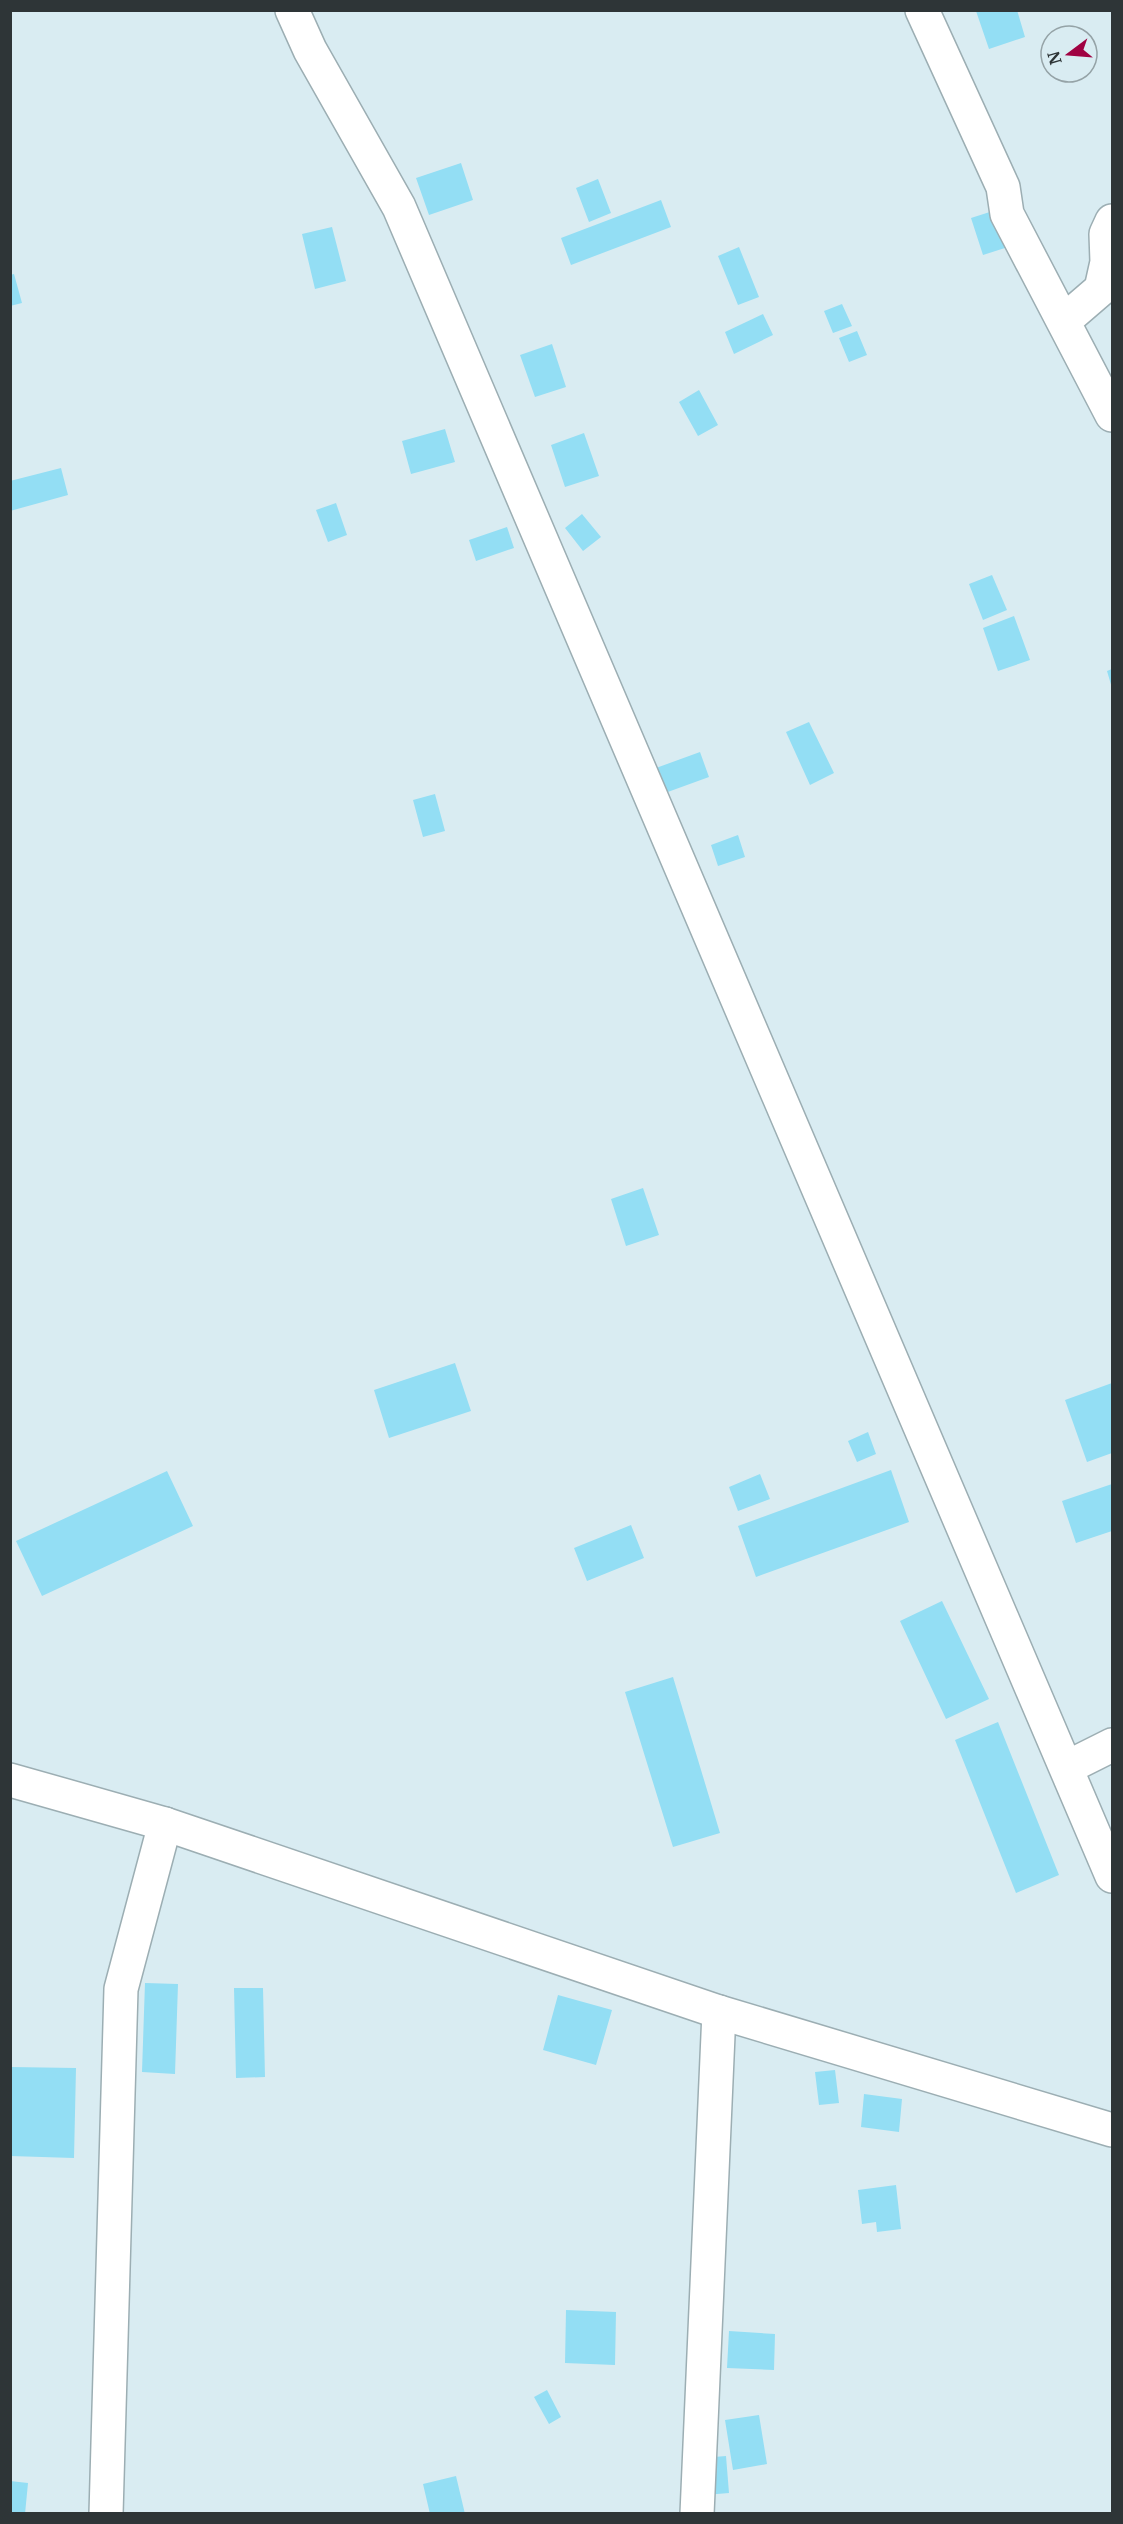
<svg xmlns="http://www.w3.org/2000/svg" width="1123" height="2524" viewBox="0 0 1123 2524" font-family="Merriweather,serif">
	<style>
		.building { fill: #93def4 }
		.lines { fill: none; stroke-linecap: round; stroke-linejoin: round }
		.street-casing { stroke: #9caeb3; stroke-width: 36 }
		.secondary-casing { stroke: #9caeb3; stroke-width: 36 }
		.street { stroke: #fff; stroke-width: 33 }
		.secondary { stroke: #fff; stroke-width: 33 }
	</style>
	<rect width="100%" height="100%" fill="#d9ecf2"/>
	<path class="building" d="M1017 10 1025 37 989 49 976 11Z
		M461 163 473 200 429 215 416 178Z
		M598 179 611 213 589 222 576 188Z
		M661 200 671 227 571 265 561 238Z
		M996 210 1008 247 983 255 971 218Z
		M332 227 346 281 315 289 302 234Z
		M739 247 759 297 738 305 718 256Z
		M14 274 22 303 10 306V275Z
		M842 304 852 326 833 333 824 311Z
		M763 314 773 335 734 354 725 332Z
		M857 331 867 355 849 362 839 338Z
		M552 344 566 387 535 397 520 355Z
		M699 390 718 425 698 436 679 402Z
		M445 429 455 462 411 474 402 441Z
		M584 433 599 476 565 487 551 445Z
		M61 468 68 495 10 511V481Z
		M336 503 347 535 328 542 316 510Z
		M582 514 601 537 583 551 565 528Z
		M507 527 514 548 476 561 469 540Z
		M992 575 1007 610 983 620 969 584Z
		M1014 616 1030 660 998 671 983 628Z
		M1112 669V688L1107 671Z
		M809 722 834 773 810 785 786 732Z
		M700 752 709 777 665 793 656 768Z
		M435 794 445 831 423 837 413 800Z
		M738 835 745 857 718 866 711 845Z
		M643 1188 659 1235 626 1246 611 1199Z
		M455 1363 471 1411 389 1438 374 1390Z
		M1112 1383V1453L1087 1462 1065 1400Z
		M868 1432 876 1454 857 1462 848 1441Z
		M891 1470 909 1522 756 1577 738 1526Z
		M167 1471 193 1526 42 1596 16 1541Z
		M760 1474 770 1499 738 1511 729 1487Z
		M1112 1484V1531L1076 1543 1062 1501Z
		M631 1525 644 1558 587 1581 574 1548Z
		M942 1601 989 1699 946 1719 900 1621Z
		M673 1677 720 1833 673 1847 625 1692Z
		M998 1722 1059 1875 1016 1893 955 1740Z
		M145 1983 178 1984 175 2074 142 2072Z
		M234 1988H263L265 2077 236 2078Z
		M558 1995 612 2010 596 2065 543 2050Z
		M10 2067 76 2068 74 2158 10 2156Z
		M835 2070 839 2103 819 2105 815 2072Z
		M864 2094 902 2099 899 2132 861 2127Z
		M896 2185 901 2229 877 2232 876 2222 862 2224 858 2190Z
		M566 2310 616 2312 615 2365 565 2363Z
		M729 2331 775 2334 774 2370 727 2368Z
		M547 2390 561 2417 549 2424 534 2397Z
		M759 2415 767 2464 733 2470 725 2420Z
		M726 2456 729 2493 705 2495 702 2458Z
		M456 2476 465 2514H430L423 2484Z
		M10 2481 28 2483 25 2514H10Z"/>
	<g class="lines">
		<defs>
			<path id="street" d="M292 10 310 50 399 207 1112 1876
				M922 10 1003 187 1007 214 1112 415
				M1065 320 1101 289 1107 262 1106 234 1112 221
				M1066 1768 1112 1745
				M106 2514 121 1989 165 1824
				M697 2514 719 2012"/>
			<path id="secondary" d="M10 1780 165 1824 719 2012 1112 2130"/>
		</defs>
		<use href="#street" class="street-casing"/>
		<use href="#secondary" class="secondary-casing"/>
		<use href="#street" class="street"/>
		<use href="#secondary" class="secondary"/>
	</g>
	<rect width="1123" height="2524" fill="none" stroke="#2e3537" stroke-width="24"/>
	<g transform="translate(1069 54) rotate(254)"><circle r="28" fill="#d9ecf2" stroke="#95a3a7" stroke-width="1.5"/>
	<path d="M0-4.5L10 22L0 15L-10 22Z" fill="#a00242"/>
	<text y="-9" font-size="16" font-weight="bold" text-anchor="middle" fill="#2e3537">N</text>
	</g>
</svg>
